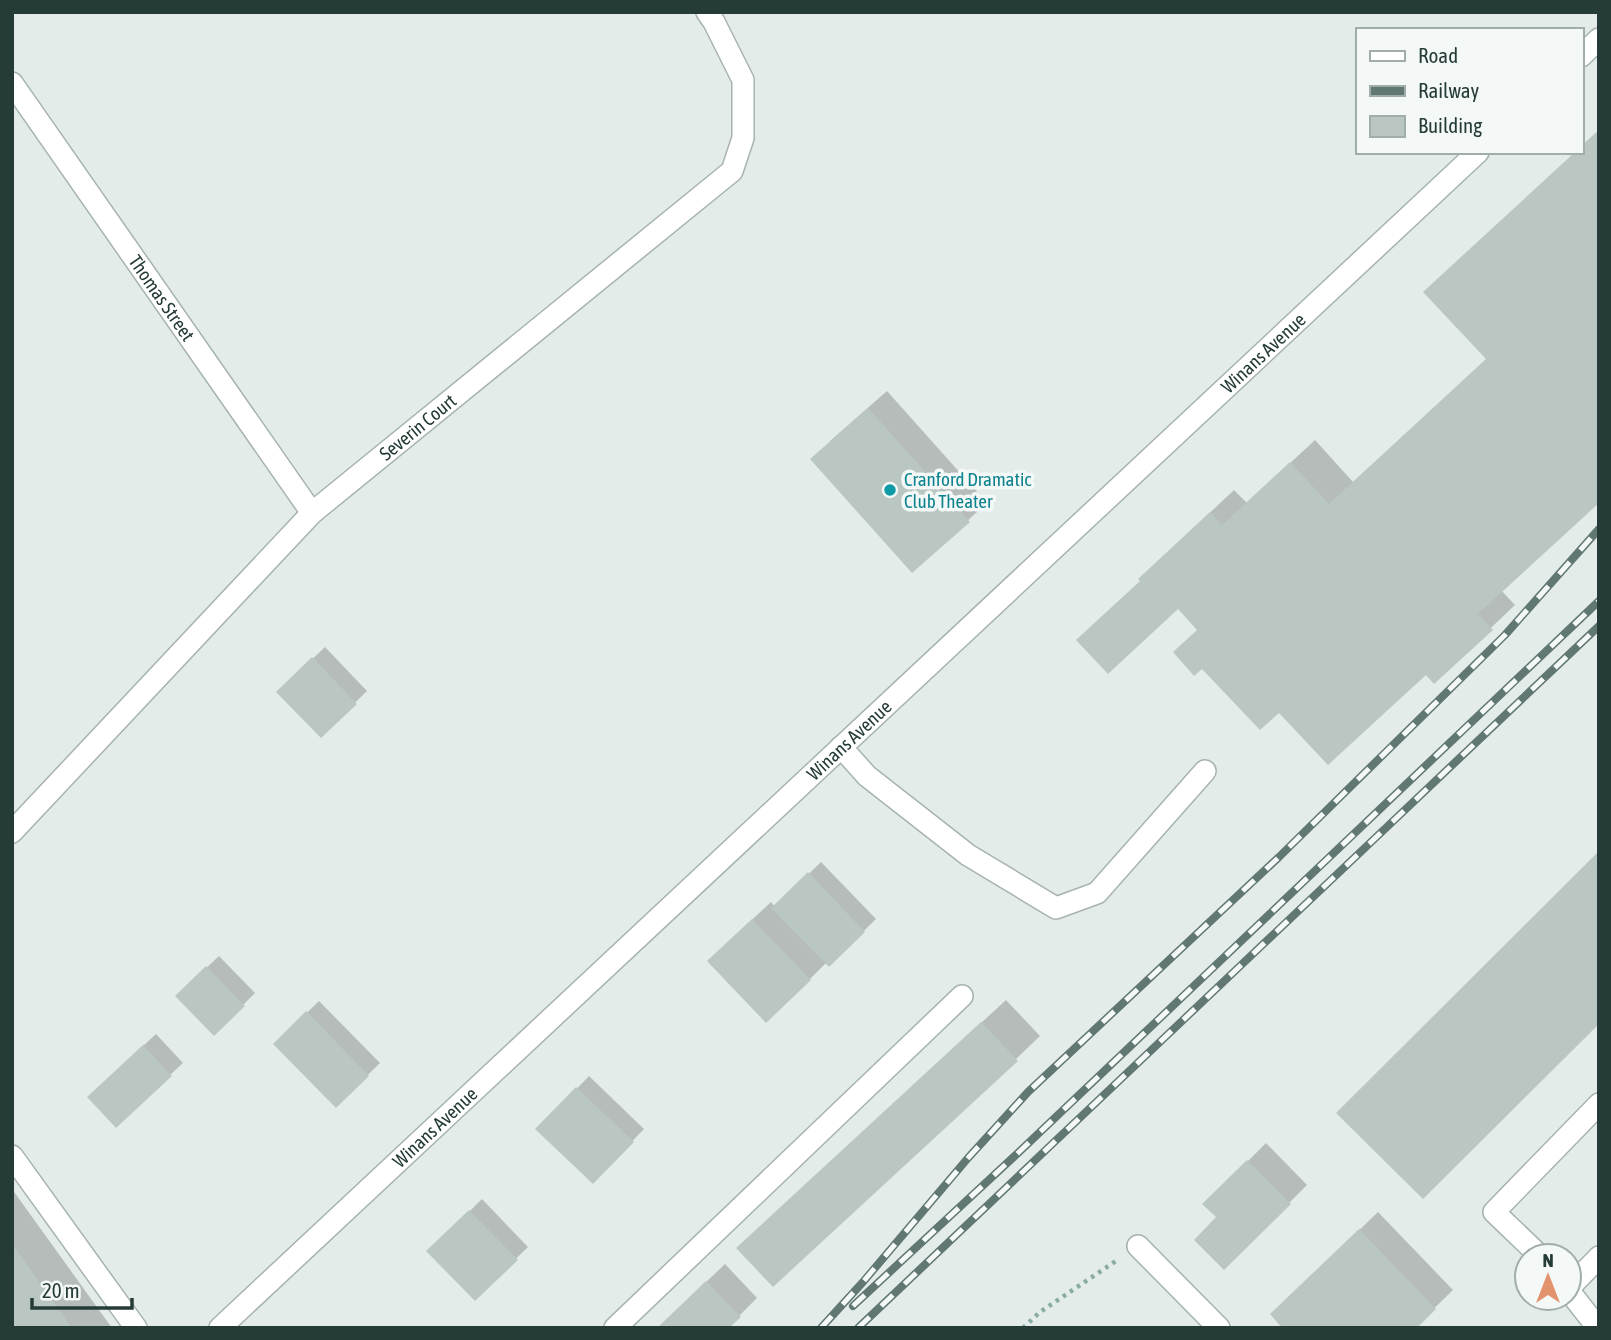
<svg xmlns="http://www.w3.org/2000/svg" width="1611" height="1340" viewBox="0 0 1611 1340" font-family="'Asap Condensed',sans-serif">
	<style>
		.shadow { fill: #0003 }
		.building { fill: #bac6c2 }
		.lines { fill: none; stroke-linecap: round; stroke-linejoin: round }
		.minor-casing { stroke: #a7b3b0; stroke-width: 24 }
		.path { stroke: #88aca3; stroke-width: 4.5; stroke-dasharray: 3.5 5; stroke-linecap: butt }
		.minor { stroke: #fff; stroke-width: 21 }
		.rail-casing { stroke: #607773; stroke-width: 8 }
		.rail { stroke: #f4f9f7; stroke-width: 5; stroke-dasharray: 16; stroke-linecap: butt }
		.culture-dot { fill: #0f9aa8; stroke: #f4f9f7; stroke-width: 2.5 }
		.labels { text-anchor: middle; stroke-width: 7; stroke-linejoin: round; paint-order: stroke }
		.street-label { font-size: 19px; fill: #253b37; stroke: #f4f9f7 }
		.culture-label { font-size: 19px; fill: #0d838f; stroke: #f4f9f7; text-anchor: start }
	</style>
	<rect width="100%" height="100%" fill="#e4ece9"/>
	<path class="shadow" d="M1599 131 1501 590 1515 605 1434 682 1426 673 1279 710 1178 607 1142 580 1164 556 1234 490 1247 503 1315 440 1353 482 1487 359 1581 152Z
		M887 391 987 503 912 571 830 441Z
		M325 647 367 691 321 736 278 692Z
		M821 862 876 919 829 965 827 962 810 979 727 943 771 902 775 907Z
		M219 956 255 993 214 1034 177 996Z
		M1006 1000 1040 1036 1016 1059 762 1225Z
		M319 1001 380 1063 336 1106 275 1044Z
		M156 1034 183 1063 116 1125 101 1085Z
		M589 1076 644 1129 593 1182 538 1129Z
		M1266 1143 1307 1185 1224 1268 1218 1217 1205 1204Z
		M12 1189 112 1328H12Z
		M482 1199 528 1247 475 1298 429 1251Z
		M1378 1212 1453 1290 1414 1328 1290 1297Z
		M725 1264 757 1298 727 1328H658Z"/>
	<path class="building" d="M1599 130V503L1478 614 1493 630 1434 684 1426 675 1328 765 1279 713 1260 730 1202 669 1194 676 1173 652 1197 630 1178 609 1108 674 1076 640 1140 581 1138 579 1210 512 1222 525 1290 462 1329 504 1486 359 1423 292 1575 152H1581V146Z
		M868 408 970 522 912 573 810 459Z
		M312 657 357 704 321 738 276 692Z
		M1599 851V1028L1597 1026 1423 1199 1336 1113Z
		M808 872 865 932 829 967 771 908Z
		M752 919 811 980 766 1023 707 961Z
		M206 966 245 1006 214 1036 175 996Z
		M306 1011 369 1076 336 1108 273 1044Z
		M981 1022 1018 1061 773 1287 736 1248Z
		M143 1045 172 1076 116 1128 87 1097Z
		M576 1087 634 1142 593 1184 535 1129Z
		M1247 1160 1291 1204 1224 1270 1194 1240 1216 1217 1202 1204Z
		M469 1210 518 1260 475 1301 426 1251Z
		M1359 1229 1436 1309 1417 1328H1282L1270 1314Z
		M12 1244 72 1328H12Z
		M706 1281 741 1317 729 1328H657Z"/>
	<g class="lines">
		<defs>
			<g id="minor">
				<path d="M1581 56 1599 39"/>
				<path id="s1" d="M12 83 312 513"/>
				<path d="M841 747 867 776 968 855 1056 908 1097 893 1205 771"/>
				<path id="s2" d="M12 832 312 513 732 171 743 138V80L714 22 707 12"/>
				<path d="M12 1156 136 1328"/>
				<path d="M1138 1246 1219 1328"/>
				<path d="M1540 1256 1494 1212 1599 1104"/>
				<path d="M1569 1288 1599 1257"/>
				<path d="M1569 1291 1598 1328"/>
				<path id="s3" d="M220 1328 1478 152"/>
				<path d="M615 1328 962 996"/>
			</g>
		</defs>
		<use href="#minor" class="minor-casing"/>
		<path class="path" d="M1023 1328 1040 1312 1116 1261"/>
		<use href="#minor" class="minor"/>
		<defs>
			<path id="rail" d="M853 1306 1019 1152 1599 601
				M821 1328 863 1282 968 1158 1028 1092 1279 857 1505 635 1599 529
				M858 1328 1599 626"/>
		</defs>
		<use href="#rail" class="rail-casing"/>
		<use href="#rail" class="rail"/>
	</g>
	<circle class="culture-dot" cx="890" cy="490" r="7"/>
	<g class="labels">
		<g class="street-label">
			<text dy="7" stroke="none"><textPath href="#s1" startOffset="262">Thomas Street</textPath></text>
			<text dy="7" stroke="none"><textPath href="#s3" startOffset="1428">Winans Avenue</textPath></text>
			<text dy="7" stroke="none"><textPath href="#s2" startOffset="574">Severin Court</textPath></text>
			<text dy="7" stroke="none"><textPath href="#s3" startOffset="861">Winans Avenue</textPath></text>
			<text dy="7" stroke="none"><textPath href="#s3" startOffset="294">Winans Avenue</textPath></text>
		</g>
		<g class="culture-label">
			<text x="904" y="486">Cranford Dramatic<tspan x="904" dy="22">Club Theater</tspan></text>
		</g>
	</g>
	<rect width="1611" height="1340" fill="none" stroke="#253b37" stroke-width="28"/>
	<rect x="1356" y="28" width="228" height="126" fill="#f4f9f7" stroke="#a1adaa" stroke-width="2"/>
	<rect x="1370" y="51" width="35" height="10" fill="#ffffff" stroke="#a1adaa" stroke-width="2"/>
	<text x="1418" y="63" font-size="21" fill="#253b37">Road</text>
	<rect x="1370" y="86" width="35" height="10" fill="#607773" stroke="#a1adaa" stroke-width="2"/>
	<text x="1418" y="98" font-size="21" fill="#253b37">Railway</text>
	<rect x="1370" y="116" width="35" height="21" fill="#bac6c2" stroke="#a1adaa" stroke-width="2"/>
	<text x="1418" y="133" font-size="21" fill="#253b37">Building</text>
	<g transform="translate(1548 1277)"><circle r="33" fill="#f4f9f7" stroke="#a1adaa" stroke-width="2"/>
	<path d="M0-5L12 26L0 18L-12 26Z" fill="#e2926c"/>
	<text y="-10" font-size="19" font-weight="bold" text-anchor="middle" fill="#253b37">N</text>
	</g>
	<path d="M32 1298v10h100v-10" fill="none" stroke="#253b37" stroke-width="3.5"/>
	<text x="42" y="1298" font-size="21" fill="#253b37" stroke="#f4f9f7" stroke-width="5" paint-order="stroke">20 m</text>
</svg>
